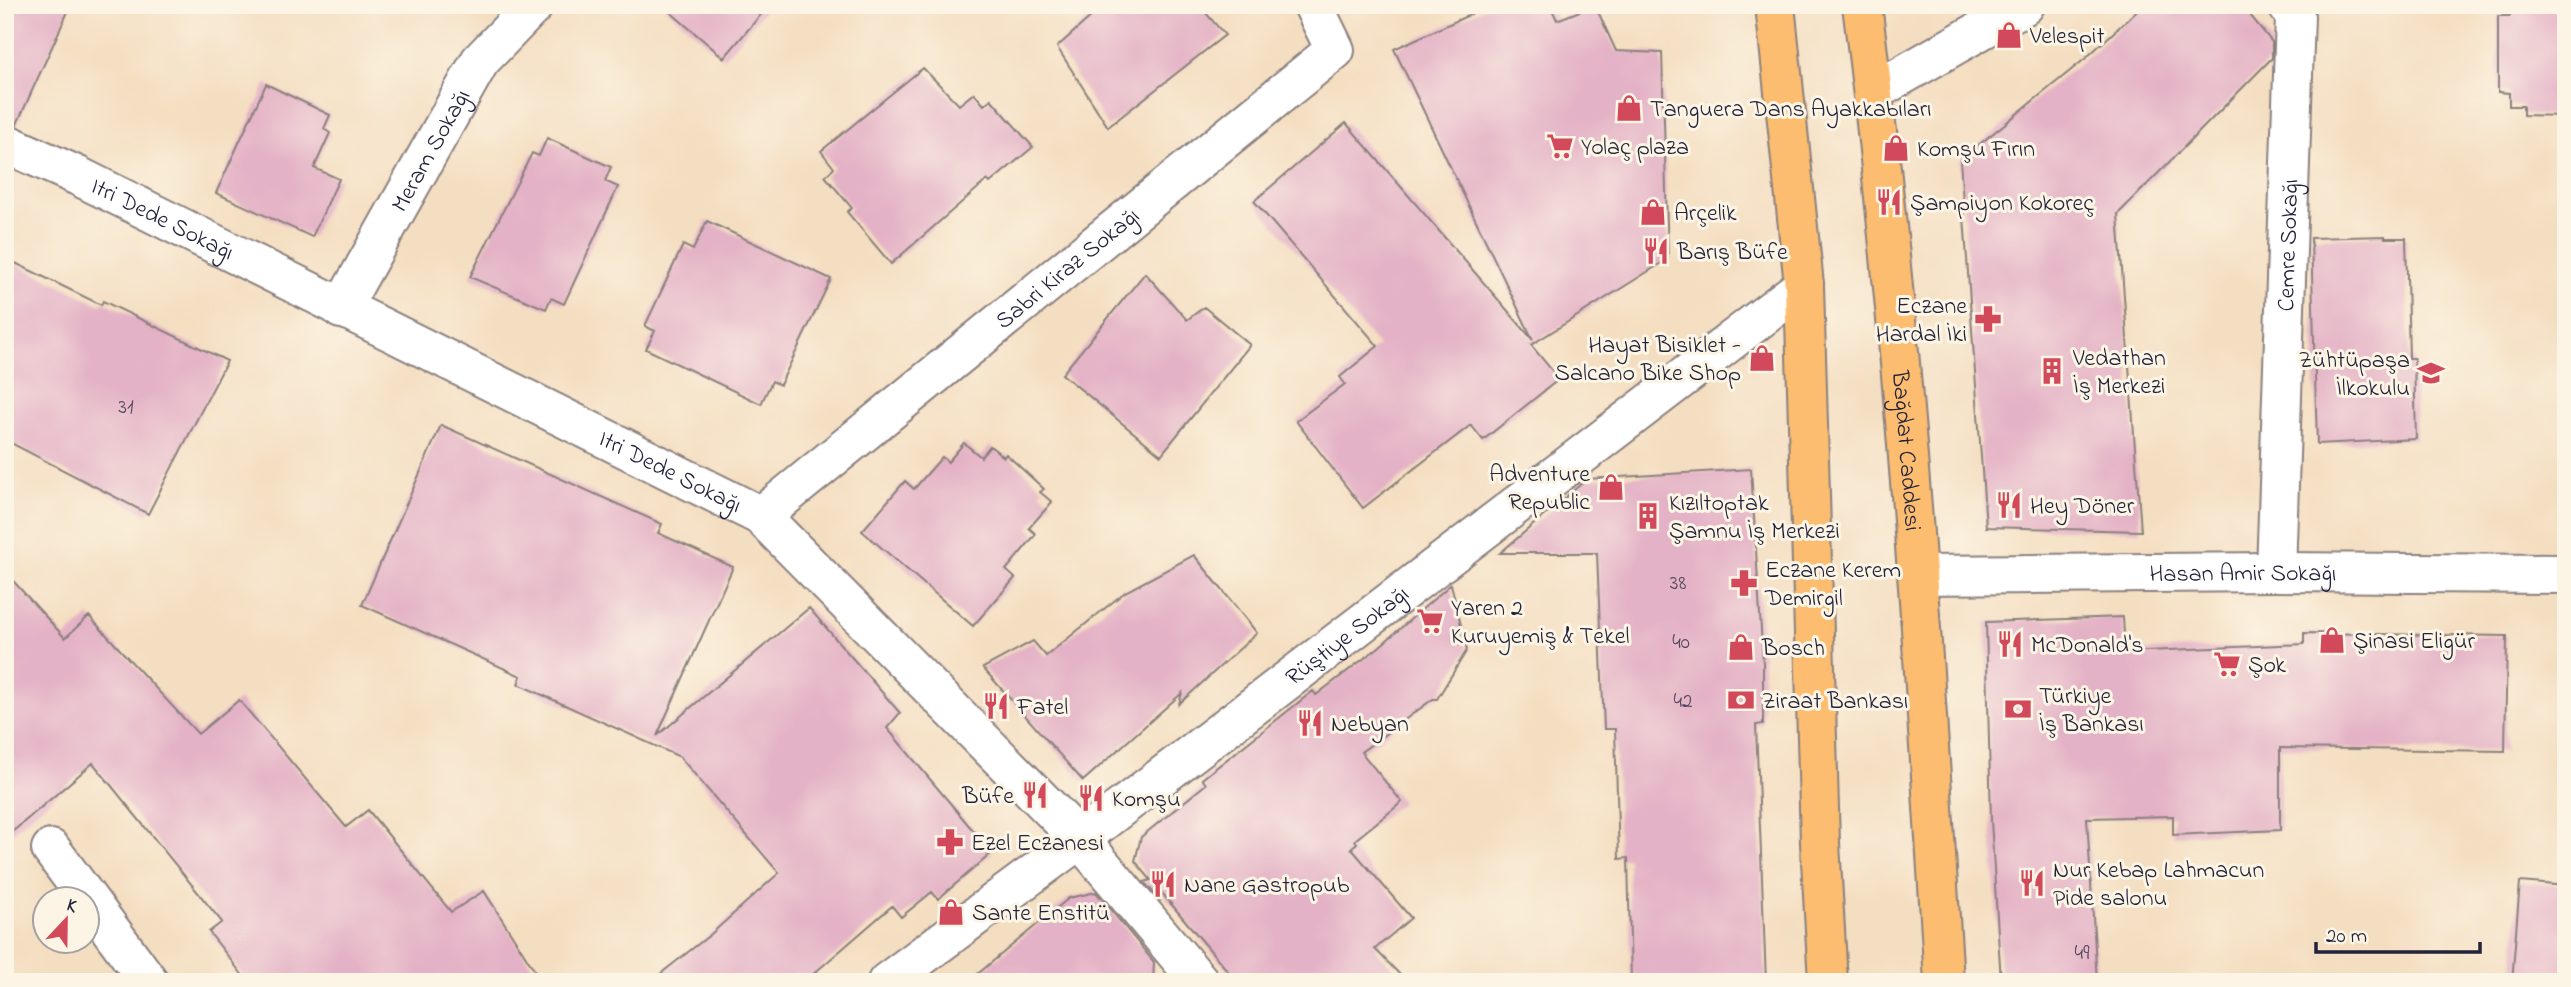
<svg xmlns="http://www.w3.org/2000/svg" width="2571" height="987" viewBox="0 0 2571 987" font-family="'Indie Flower',sans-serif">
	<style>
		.building { fill: #e4b2c6 }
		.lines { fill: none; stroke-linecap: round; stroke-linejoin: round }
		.minor-casing { stroke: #8b807e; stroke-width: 42 }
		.major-casing { stroke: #8b807e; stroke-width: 42 }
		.minor { stroke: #fff; stroke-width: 38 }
		.major { stroke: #fcbd6f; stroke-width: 38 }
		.labels { text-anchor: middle; stroke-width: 6; stroke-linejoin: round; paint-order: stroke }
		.number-label { font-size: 21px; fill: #52465e }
		.poi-label { font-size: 24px; fill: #22223b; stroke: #fcf5e5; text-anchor: start }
		.street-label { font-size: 24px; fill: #22223b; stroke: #fcf5e5 }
	</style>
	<rect width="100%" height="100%" fill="#fcf5e5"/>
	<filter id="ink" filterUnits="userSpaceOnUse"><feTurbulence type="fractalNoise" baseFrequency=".0143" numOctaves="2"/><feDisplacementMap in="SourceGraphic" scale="14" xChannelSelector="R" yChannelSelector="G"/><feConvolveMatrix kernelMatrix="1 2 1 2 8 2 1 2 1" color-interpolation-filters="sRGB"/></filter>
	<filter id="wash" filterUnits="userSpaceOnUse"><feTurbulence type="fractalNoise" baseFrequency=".00686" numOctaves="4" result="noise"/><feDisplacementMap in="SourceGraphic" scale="28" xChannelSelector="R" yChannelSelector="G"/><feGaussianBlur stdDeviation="1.57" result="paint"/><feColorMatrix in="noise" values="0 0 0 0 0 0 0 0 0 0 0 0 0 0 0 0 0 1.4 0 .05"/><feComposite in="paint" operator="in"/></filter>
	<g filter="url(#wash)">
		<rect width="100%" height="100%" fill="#f4dec1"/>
		<g id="blocks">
			<path class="building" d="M5 5H71L17 124 5 122Z
				M662 5H769L724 58Z
				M1104 5H1199L1225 35 1108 127 1057 47Z
				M1491 5H1550L1557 20 1595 5 1616 51 1662 53 1668 259 1531 345 1559 379 1483 440 1471 425 1363 508 1296 421 1345 384 1340 377 1378 346 1254 201 1346 123 1533 340 1394 49Z
				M2143 5H2242L2272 42V58L2118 214 2141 531 1986 527 1960 160 2086 58Z
				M2510 5H2566V116L2523 115V106H2509V93L2498 92V16H2510Z
				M923 68 959 105 974 93 984 105 991 99 1033 147 990 183 987 180 891 264 847 212 852 208 825 176 834 168 821 151Z
				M266 84 330 115 324 129 330 133 314 168 339 179 312 237 216 193Z
				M547 138 611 167 605 181 618 187 564 304 551 298 546 309 470 277 532 153 539 156Z
				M707 221 831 279 780 385 772 381 761 404 646 349 655 331 645 326 683 245 693 250Z
				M2385 236V238H2406L2409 358H2414L2416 439 2317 444 2311 238Z
				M5 258 101 305 103 301 227 361 148 514 5 440Z
				M1145 273 1187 320 1204 307 1250 345 1161 455 1062 374Z
				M441 425 662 524 658 533 733 567 657 736 809 608 900 713 887 728 992 853 938 899 932 892 901 917 892 906 804 982H650L711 934 779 873 680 757 518 684 521 676 362 605Z
				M964 443 981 457 990 446 1004 457 1006 454 1044 489 1040 492 1052 502 1029 528 1036 534 1006 570 1015 578 973 626 862 531 905 481 914 489 942 457 948 462Z
				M1751 469 1763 663V724L1756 725 1766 982H1631L1628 858 1619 859 1615 729H1604L1597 553H1500L1587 479Z
				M1194 555 1257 633 1179 704 1182 693 1083 781 983 668 1033 641 1046 656 1125 592Z
				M5 572 65 638 89 616 198 734 239 700 346 827 368 810 451 912 484 891 542 982H248L209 932 222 922 93 763 5 838Z
				M1451 584 1467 650 1437 699H1433L1361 752 1402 802 1355 840 1357 843 1351 848 1411 918 1375 949 1407 982H1237L1161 892 1160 900 1144 882 1151 880 1135 861 1141 837 1206 784 1202 779 1313 691 1316 695 1379 647Z
				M2123 617 2125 652 2304 644V633L2507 636 2505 751 2280 748V830L2173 835V816L2087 818 2097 982H2001L1991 820 1986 622Z
				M2520 882 2566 886V982H2512Z
				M1096 892 1154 962 1153 982H968L1069 898Z"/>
		</g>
	</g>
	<g filter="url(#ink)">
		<use href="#blocks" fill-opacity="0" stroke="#8b807e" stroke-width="2"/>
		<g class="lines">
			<defs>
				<g id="minor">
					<path d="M1873 92 2025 5"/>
					<path id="s1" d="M5 143 78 176 761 516 1080 839 1200 982"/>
					<path id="s2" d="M341 309 480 61 534 5"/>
					<path id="s3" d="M761 516 1335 50 1313 5"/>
					<path id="s4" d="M2276 572 2295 16 2287 5"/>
					<path id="s5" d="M1919 575 2276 572 2566 574"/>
					<path d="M51 849 149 982"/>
					<path id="s6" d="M887 982 1080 839 1804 285"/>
				</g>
				<g id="major">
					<path d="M1775 5 1804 285 1820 843 1828 982"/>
					<path id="s7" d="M1862 5C1903 329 1924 656 1944 982"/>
				</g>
			</defs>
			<use href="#minor" class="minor-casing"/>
			<use href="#major" class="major-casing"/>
			<use href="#minor" class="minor"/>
			<use href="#major" class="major"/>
		</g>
	</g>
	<defs>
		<symbol id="shop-bare" viewBox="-9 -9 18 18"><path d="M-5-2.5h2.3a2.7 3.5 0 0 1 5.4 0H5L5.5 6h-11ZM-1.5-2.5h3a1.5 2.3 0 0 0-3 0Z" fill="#d1495b" stroke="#fcf5e5" stroke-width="2.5" paint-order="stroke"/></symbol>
		<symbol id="supermarket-bare" viewBox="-9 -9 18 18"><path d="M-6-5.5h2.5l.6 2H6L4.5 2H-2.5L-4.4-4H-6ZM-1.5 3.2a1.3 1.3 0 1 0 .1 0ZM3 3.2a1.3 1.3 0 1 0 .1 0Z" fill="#d1495b" stroke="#fcf5e5" stroke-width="2.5" paint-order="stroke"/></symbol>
		<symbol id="restaurant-bare" viewBox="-9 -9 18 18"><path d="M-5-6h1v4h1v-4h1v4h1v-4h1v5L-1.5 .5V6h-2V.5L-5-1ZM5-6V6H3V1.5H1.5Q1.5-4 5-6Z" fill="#d1495b" stroke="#fcf5e5" stroke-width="2.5" paint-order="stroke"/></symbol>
		<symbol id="pharmacy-bare" viewBox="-9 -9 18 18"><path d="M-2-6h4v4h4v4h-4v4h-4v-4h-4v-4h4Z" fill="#d1495b" stroke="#fcf5e5" stroke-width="2.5" paint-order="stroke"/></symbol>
		<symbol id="building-bare" viewBox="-9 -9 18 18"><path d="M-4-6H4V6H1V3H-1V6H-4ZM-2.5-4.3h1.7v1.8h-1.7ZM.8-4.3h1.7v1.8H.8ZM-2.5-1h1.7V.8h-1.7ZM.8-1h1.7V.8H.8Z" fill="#d1495b" stroke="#fcf5e5" stroke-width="2.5" paint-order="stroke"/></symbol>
		<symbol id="school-bare" viewBox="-9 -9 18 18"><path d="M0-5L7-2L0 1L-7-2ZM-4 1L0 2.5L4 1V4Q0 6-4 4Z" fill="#d1495b" stroke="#fcf5e5" stroke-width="2.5" paint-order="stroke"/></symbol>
		<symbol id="bank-bare" viewBox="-9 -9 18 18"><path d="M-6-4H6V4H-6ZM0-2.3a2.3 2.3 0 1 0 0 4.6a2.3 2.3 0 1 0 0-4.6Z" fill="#d1495b" stroke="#fcf5e5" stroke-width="2.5" paint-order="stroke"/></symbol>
	</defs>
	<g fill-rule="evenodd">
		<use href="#shop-bare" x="1990" y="16" width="38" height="38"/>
		<use href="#shop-bare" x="1610" y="89" width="38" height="38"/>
		<use href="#supermarket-bare" x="1541" y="127" width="38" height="38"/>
		<use href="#shop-bare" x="1877" y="129" width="38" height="38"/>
		<use href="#restaurant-bare" x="1870" y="183" width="38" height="38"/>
		<use href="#shop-bare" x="1634" y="193" width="38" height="38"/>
		<use href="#restaurant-bare" x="1637" y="232" width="38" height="38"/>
		<use href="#pharmacy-bare" x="1969" y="300" width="38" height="38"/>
		<use href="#shop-bare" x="1743" y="339" width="38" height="38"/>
		<use href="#building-bare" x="2033" y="352" width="38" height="38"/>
		<use href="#school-bare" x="2412" y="354" width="38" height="38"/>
		<use href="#shop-bare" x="1592" y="468" width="38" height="38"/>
		<use href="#restaurant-bare" x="1990" y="486" width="38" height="38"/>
		<use href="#building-bare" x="1629" y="497" width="38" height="38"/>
		<use href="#pharmacy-bare" x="1725" y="564" width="38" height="38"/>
		<use href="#supermarket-bare" x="1411" y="602" width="38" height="38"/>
		<use href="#shop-bare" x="2313" y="621" width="38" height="38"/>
		<use href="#restaurant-bare" x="1991" y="625" width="38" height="38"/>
		<use href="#shop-bare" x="1722" y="628" width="38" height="38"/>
		<use href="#supermarket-bare" x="2208" y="645" width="38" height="38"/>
		<use href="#bank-bare" x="1722" y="681" width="38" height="38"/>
		<use href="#restaurant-bare" x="977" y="687" width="38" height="38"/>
		<use href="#bank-bare" x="1999" y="690" width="38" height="38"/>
		<use href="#restaurant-bare" x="1291" y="704" width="38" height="38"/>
		<use href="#restaurant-bare" x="1016" y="776" width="38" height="38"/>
		<use href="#restaurant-bare" x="1072" y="779" width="38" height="38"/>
		<use href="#pharmacy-bare" x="931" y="823" width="38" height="38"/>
		<use href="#restaurant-bare" x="2013" y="864" width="38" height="38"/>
		<use href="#restaurant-bare" x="1144" y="865" width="38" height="38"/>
		<use href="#shop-bare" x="932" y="893" width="38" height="38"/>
	</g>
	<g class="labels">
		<g class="number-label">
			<text x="126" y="413">31</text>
			<text x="1678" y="589">38</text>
			<text x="1681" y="648">40</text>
			<text x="1683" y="707">42</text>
			<text x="2082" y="959">49</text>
		</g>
		<g class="poi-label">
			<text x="2030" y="43">Velespit</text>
			<text x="1650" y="116">Tanguera Dans Ayakkabıları</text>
			<text x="1581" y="154">Yolaç plaza</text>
			<text x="1917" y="156">Komşu Fırın</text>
			<text x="1910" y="210">Şampiyon Kokoreç</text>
			<text x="1674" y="220">Arçelik</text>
			<text x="1677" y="259">Barış Büfe</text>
			<text x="1967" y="313" text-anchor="end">Eczane<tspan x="1967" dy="28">Hardal İki</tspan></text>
			<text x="1741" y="352" text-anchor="end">Hayat Bisiklet -<tspan x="1741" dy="28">Salcano Bike Shop</tspan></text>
			<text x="2073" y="365">Vedathan<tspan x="2073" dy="28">İş Merkezi</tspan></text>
			<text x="2410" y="367" text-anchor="end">Zühtüpaşa<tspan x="2410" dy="28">İlkokulu</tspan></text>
			<text x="1590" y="481" text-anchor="end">Adventure<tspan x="1590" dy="28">Republic</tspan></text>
			<text x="1669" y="510">Kızıltoptak<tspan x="1669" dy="28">Şamnu İş Merkezi</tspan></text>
			<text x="2030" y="513">Hey Döner</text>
			<text x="1765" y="577">Eczane Kerem<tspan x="1765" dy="28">Demirgil</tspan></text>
			<text x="1451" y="615">Yaren 2<tspan x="1451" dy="28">Kuruyemiş &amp; Tekel</tspan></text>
			<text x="2353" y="648">Şinasi Eligür</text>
			<text x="2031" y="652">McDonald's</text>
			<text x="1762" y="655">Bosch</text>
			<text x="2248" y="672">Şok</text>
			<text x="2039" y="703">Türkiye<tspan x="2039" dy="28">İş Bankası</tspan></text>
			<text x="1762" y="708">Ziraat Bankası</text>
			<text x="1017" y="714">Fatel</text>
			<text x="1331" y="731">Nebyan</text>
			<text x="1014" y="803" text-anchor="end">Büfe</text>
			<text x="1112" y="806">Komşu</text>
			<text x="971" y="850">Ezel Eczanesi</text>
			<text x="2053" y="877">Nur Kebap Lahmacun<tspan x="2053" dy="28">Pide salonu</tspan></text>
			<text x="1184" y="892">Nane Gastropub</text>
			<text x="972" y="920">Sante Enstitü</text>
		</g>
		<g class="street-label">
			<text dy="8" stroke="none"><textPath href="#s2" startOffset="182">Meram Sokağı</textPath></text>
			<text dy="8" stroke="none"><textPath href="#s1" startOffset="175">Itri Dede Sokağı</textPath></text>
			<text dy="8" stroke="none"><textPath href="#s4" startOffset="327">Cemre Sokağı</textPath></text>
			<text dy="8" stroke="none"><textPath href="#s3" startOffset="394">Sabri Kiraz Sokağı</textPath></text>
			<text dy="8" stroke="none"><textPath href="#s7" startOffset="448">Bağdat Caddesi</textPath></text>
			<text dy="8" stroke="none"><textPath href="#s1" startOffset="742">Itri Dede Sokağı</textPath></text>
			<text dy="8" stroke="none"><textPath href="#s5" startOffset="324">Hasan Amir Sokağı</textPath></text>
			<text dy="8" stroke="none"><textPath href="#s6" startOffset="576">Rüştiye Sokağı</textPath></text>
		</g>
	</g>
	<rect width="2571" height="987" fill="none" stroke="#fcf5e5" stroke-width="28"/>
	<g transform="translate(66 920) rotate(22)"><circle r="33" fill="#fcf5e5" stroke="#a5a1a1" stroke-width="2"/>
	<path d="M0-5L12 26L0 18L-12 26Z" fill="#d1495b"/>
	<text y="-10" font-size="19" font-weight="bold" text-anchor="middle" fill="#22223b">K</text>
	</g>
	<path d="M2316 942v10h164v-10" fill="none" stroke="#22223b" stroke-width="3.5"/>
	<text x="2326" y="942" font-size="21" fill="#22223b" stroke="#fcf5e5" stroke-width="5" paint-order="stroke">20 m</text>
</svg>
